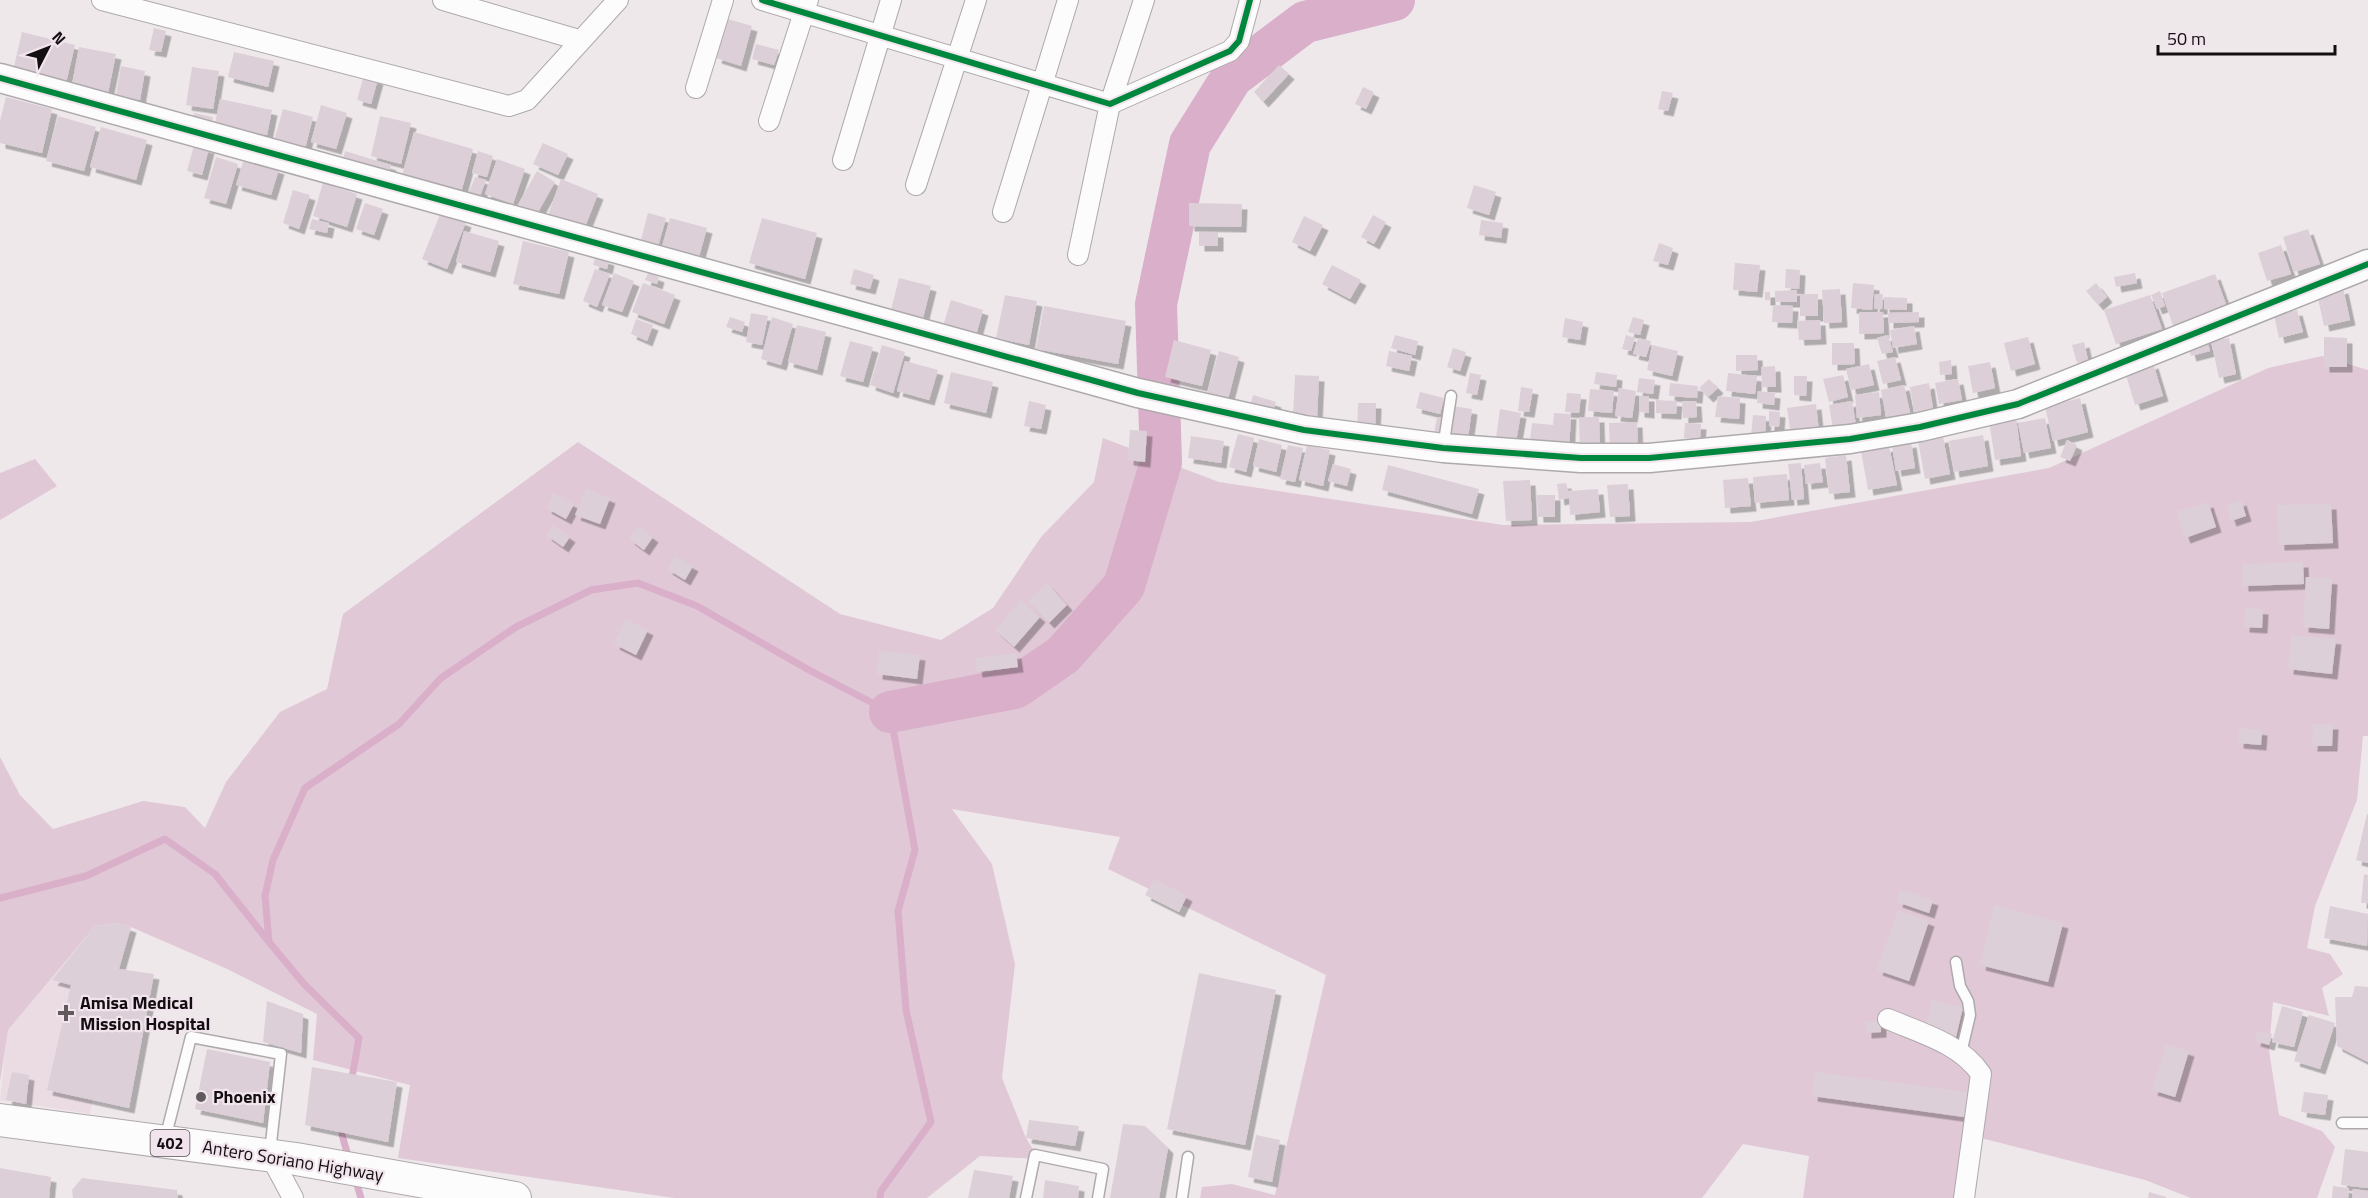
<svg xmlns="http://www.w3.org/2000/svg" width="2368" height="1198" viewBox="0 0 2368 1198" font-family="'Titillium Web',sans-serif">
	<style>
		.built { fill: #ebdce4 }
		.green { fill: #e0c8d6 }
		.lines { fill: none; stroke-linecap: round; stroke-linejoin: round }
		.stream { stroke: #daafc9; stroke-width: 7 }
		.river { stroke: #daafc9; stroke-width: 42 }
		.building { fill: #ddcfd7; filter: url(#shadow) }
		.lane-casing { stroke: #aea9ac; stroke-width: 13 }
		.street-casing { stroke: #aea9ac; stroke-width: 22 }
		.secondary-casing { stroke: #aea9ac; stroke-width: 31 }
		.primary-casing { stroke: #aea9ac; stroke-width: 34 }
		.lane { stroke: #fcfcfc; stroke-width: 10 }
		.street { stroke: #fcfcfc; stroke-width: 20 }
		.secondary { stroke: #fcfcfc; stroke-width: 28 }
		.primary { stroke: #fcfcfc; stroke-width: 32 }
		.cycleway-casing { stroke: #f2e4ec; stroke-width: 10 }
		.cycleway { stroke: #00873e; stroke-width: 6 }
		.poi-dot { fill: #605a5d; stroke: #f2e4ec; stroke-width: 2 }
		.labels { text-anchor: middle; stroke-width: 4.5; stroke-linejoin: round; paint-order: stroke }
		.shield { fill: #f2e4ec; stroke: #564e53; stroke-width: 1.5 }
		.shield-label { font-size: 16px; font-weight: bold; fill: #130e11 }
		.poi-label { font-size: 18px; font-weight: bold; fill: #130e11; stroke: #f2e4ec; text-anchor: start }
		.street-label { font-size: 18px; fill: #130e11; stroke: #f2e4ec }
	</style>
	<defs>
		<filter id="shadow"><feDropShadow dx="5.5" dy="5.5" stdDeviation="0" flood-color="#0004"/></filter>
	</defs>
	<rect width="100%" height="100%" fill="#eee8eb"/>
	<path class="built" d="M117 923 131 927 112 995 90 1114 0 1100 7 1030 95 926Z"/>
	<path class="green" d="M2322 356 2368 370V736H2363L2357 800 2315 906 2307 948 2330 954 2343 974 2322 988 2329 1016 2273 1002 2269 1050 2279 1115 2322 1131 2335 1147 2317 1198H2191L2145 1180 1973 1136 1964 1198H1803L1809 1156 1743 1144 1702 1198H1200L1202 1187 1232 1184 1275 1195 1326 975 1108 869 1120 837 952 809 992 864 1015 964 1002 1078 1026 1138 1039 1159 980 1156 927 1198H674L398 1158 410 1085 313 1060 317 1014 225 968 131 927 117 923 95 926 8 1030 0 1082V757L20 795 53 829 143 801 185 807 205 828 226 782 280 712 327 689 343 614 578 442 840 614 941 640 993 608 1041 537 1094 482 1103 438 1219 482 1503 525 1751 522 2049 468 2268 368Z
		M35 459 57 486 0 520V473Z"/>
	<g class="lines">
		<path class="stream" d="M0 898 86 876 165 839 215 874 269 942
			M351 1083 359 1038 304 984 269 942 265 896 273 860 305 788 399 724 441 678 516 627 591 590 638 583 697 606 809 670 890 712 915 850 898 911 906 1010 931 1122 881 1191 880 1198
			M344 1126 342 1135 349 1159
			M355 1178 361 1198"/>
		<path class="river" d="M890 712 1015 688 1063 655 1124 586 1161 462 1156 304 1190 144 1232 77 1305 22 1394 0"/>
	</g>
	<path class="building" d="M728 19 752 26 741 66 716 58Z
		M154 28 166 31 161 52 149 50Z
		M22 32 75 45 65 87 12 75Z
		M756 44 779 50 774 65 752 59Z
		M79 47 116 54 107 98 71 90Z
		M234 52 274 61 268 87 228 77Z
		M1279 65 1289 74 1263 102 1254 92Z
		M121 66 145 71 140 100 116 95Z
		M192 67 219 71 213 109 186 105Z
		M364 75 378 79 371 104 357 100Z
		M1363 87 1374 92 1366 109 1355 104Z
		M1662 91 1673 93 1668 111 1658 109Z
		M6 97 52 109 42 153 0 143V121Z
		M220 99 272 110 267 135 215 124Z
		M321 105 347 113 336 149 311 142Z
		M283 109 313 117 305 149 274 141Z
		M194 113 213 117 210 130 191 125Z
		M58 116 96 127 84 171 46 161Z
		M380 116 411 123 401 164 371 156Z
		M101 127 147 140 136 180 90 167Z
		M414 132 473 149 460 196 401 179Z
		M543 143 568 154 558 175 533 164Z
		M194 145 209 148 202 175 187 171Z
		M345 151 391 165 388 178 342 164Z
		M478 151 493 156 487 177 472 173Z
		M216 157 238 164 226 204 204 198Z
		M244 159 279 169 271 195 236 185Z
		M497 159 525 169 513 204 485 194Z
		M537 171 555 182 533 221 515 210Z
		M475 177 486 180 480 196 469 192Z
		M561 179 598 194 581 237 545 223Z
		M323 183 357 194 347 227 313 216Z
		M1474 185 1496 192 1489 215 1467 208Z
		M293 190 310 195 299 229 283 223Z
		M365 203 383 209 374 235 356 229Z
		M1189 203 1242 204 1241 227 1189 226Z
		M441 212 466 222 447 269 422 259Z
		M648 213 666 218 655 257 638 251Z
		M1373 215 1386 222 1374 244 1361 237Z
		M1304 216 1323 225 1310 251 1292 242Z
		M670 218 707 228 697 264 660 254Z
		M762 218 817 233 805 279 749 263Z
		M312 219 329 223 327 233 309 229Z
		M1481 220 1503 223 1501 238 1479 235Z
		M2308 229 2320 264 2294 272 2283 237Z
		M464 231 499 241 490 272 456 262Z
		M1199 232H1218V246H1199Z
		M523 241 569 252 559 294 513 284Z
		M1659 243 1673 248 1668 265 1653 261Z
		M2281 245 2291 274 2267 281 2258 253Z
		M596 256 609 260 607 269 593 265Z
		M1735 263 1760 265 1757 292 1733 290Z
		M1332 265 1361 280 1350 299 1322 284Z
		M595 269 610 274 597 307 583 301Z
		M854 269 874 275 870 289 850 284Z
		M1786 269 1800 270 1799 289 1785 288Z
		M614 273 634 281 622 312 602 305Z
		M648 273 659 277 657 284 645 280Z
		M2135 273 2137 283 2116 287 2114 277Z
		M2215 274 2227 307 2173 326 2162 293Z
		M899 278 931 286 920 330 888 322Z
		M643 283 675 295 664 324 632 312Z
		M1853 283 1874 285 1872 310 1851 308Z
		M2096 283 2107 297 2098 305 2086 291Z
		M2343 288 2350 320 2324 326 2317 294Z
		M1840 289 1842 322 1824 323 1822 290Z
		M1797 290V302H1775V291Z
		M2160 291 2165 306 2157 309 2151 295Z
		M1765 292H1770V300H1765Z
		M1800 294H1818V316H1800Z
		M1875 294H1883L1882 309H1874Z
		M1005 295 1037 301 1029 345 996 338Z
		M2150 295 2162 329 2116 344 2104 310Z
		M1884 297 1907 298V310L1884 309Z
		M951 300 983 310 976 335 943 326Z
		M1773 305 1793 306 1792 323 1772 322Z
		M1044 306 1126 321 1118 364 1036 349Z
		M2297 310 2303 332 2279 338 2274 315Z
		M1859 312H1883L1884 333 1859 334Z
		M1919 312V322L1888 323V313Z
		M751 313 768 316 762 345 746 342Z
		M730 317 745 322 742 332 726 327Z
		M772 317 793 324 781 365 761 359Z
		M1633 317 1644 320 1640 335 1628 332Z
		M1565 318 1583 322 1580 340 1562 337Z
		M636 319 653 325 647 341 631 334Z
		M1820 320 1821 339 1799 340 1797 321Z
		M797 325 826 332 817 370 788 362Z
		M1914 326 1917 344 1893 348 1890 330Z
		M1395 335 1418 341 1415 355 1391 348Z
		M1626 335 1635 338 1631 351 1622 349Z
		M1888 335 1893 352 1882 354 1877 338Z
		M2028 337 2035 364 2011 371 2004 343Z
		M2206 337 2210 351 2191 356 2187 342Z
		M2324 337 2347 338V367H2324Z
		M1638 338 1651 341 1646 357 1633 354Z
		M2229 338 2236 374 2219 378 2211 341Z
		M1174 340 1211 350 1202 386 1165 377Z
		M850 341 873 347 863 382 840 376Z
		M2084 342 2088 360 2077 363 2072 345Z
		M1832 343H1854L1855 364 1832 365Z
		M882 345 905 352 893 393 870 385Z
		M1652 345 1678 351 1672 376 1647 370Z
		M1453 348 1466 352 1460 371 1447 367Z
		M1219 351 1239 357 1228 399 1207 394Z
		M1389 351 1412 356 1409 371 1386 366Z
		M1736 355H1757L1758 370 1736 371Z
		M1895 357 1901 380 1883 384 1877 361Z
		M1951 360 1952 374 1940 375 1939 362Z
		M905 361 938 370 929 400 897 391Z
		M1990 362 1995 388 1973 393 1968 366Z
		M2153 363 2163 396 2135 405 2125 372Z
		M1869 364 1874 385 1851 390 1846 369Z
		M1775 366 1776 387H1762L1761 367Z
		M951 372 993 382 986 413 944 403Z
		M1596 372 1617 375 1616 387 1594 384Z
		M1470 373 1481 375 1477 395 1466 393Z
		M1728 373 1757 376 1755 394 1726 391Z
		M1295 375 1319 376 1317 418 1293 417Z
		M1843 375 1848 397 1829 402 1823 379Z
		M1794 376H1807L1806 396 1794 395Z
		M1639 378 1655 380 1653 394 1637 392Z
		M1709 379 1718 388 1708 397 1699 388Z
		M1958 379 1962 400 1939 404 1935 383Z
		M1670 383 1698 386 1697 398 1669 396Z
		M1929 383 1933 409 1914 412 1910 387Z
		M1904 385 1911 417 1887 422 1881 390Z
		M1521 387 1533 389 1529 412 1518 411Z
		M1619 388 1636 391 1632 418 1615 416Z
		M1590 389 1614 391 1612 413 1588 411Z
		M1758 391 1775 393 1774 405 1757 403Z
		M1420 392 1444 398 1440 414 1416 408Z
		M1879 392 1881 415 1857 418 1855 395Z
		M1567 393 1581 394 1579 413 1565 412Z
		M1253 395 1276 402 1273 413 1250 406Z
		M1639 396H1649V413L1639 412Z
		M1718 396 1740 398 1739 419 1715 417Z
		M2080 398 2088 432 2053 441 2045 407Z
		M1656 400 1677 401 1676 414 1656 413Z
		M1029 401 1046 405 1041 429 1024 426Z
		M1682 401H1696L1697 417 1683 418Z
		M1852 401 1857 432 1834 436 1829 405Z
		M1358 403H1376L1375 433 1357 432Z
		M1816 404 1819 432 1791 435 1787 408Z
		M1453 406 1472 409 1467 445 1447 442Z
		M1500 409 1521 413 1515 448 1495 445Z
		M1769 411 1780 412 1779 427 1769 426Z
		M1554 413 1571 414 1569 451 1529 448 1532 423 1553 425Z
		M1753 415 1766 416 1765 437 1751 436Z
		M1437 417 1445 418 1442 436 1434 434Z
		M1579 417H1599L1600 451H1580Z
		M2016 417 2021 456 1995 460 1989 421Z
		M2045 418 2051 448 2024 453 2018 423Z
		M1637 422 1638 451 1610 452 1609 423Z
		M1685 423 1701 424 1700 439 1684 438Z
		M1130 430 1147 431 1145 462 1128 460Z
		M1238 434 1254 438 1246 472 1229 467Z
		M1983 435 1988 466 1954 472 1949 441Z
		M1191 436 1224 441 1221 463 1188 458Z
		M1943 437 1950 474 1925 479 1918 441Z
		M1259 439 1282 445 1276 472 1253 466Z
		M2067 440 2077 445 2070 461 2060 457Z
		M1911 442 1915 468 1896 471 1892 445Z
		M1288 445 1303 448 1295 482 1280 479Z
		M1307 445 1330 450 1323 486 1299 480Z
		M1889 446 1897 485 1868 490 1861 451Z
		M1846 455 1850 492 1829 494 1825 458Z
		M1801 463 1804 499 1792 500 1788 464Z
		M1820 463 1823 482 1806 484 1804 465Z
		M1333 464 1351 469 1347 486 1328 481Z
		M1388 465 1479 489 1472 514 1382 490Z
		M1787 474 1789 500 1755 503 1753 477Z
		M1748 478 1751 506 1725 508 1723 480Z
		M1530 480 1532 520 1506 521 1503 481Z
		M1566 483 1568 491 1598 489 1600 512 1570 515 1569 498 1559 500 1557 484Z
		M1628 484 1630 516 1610 517 1607 485Z
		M586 488 610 498 600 524 575 515Z
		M553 493 574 504 566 519 546 508Z
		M1537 495H1555V517H1538Z
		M2241 500 2246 516 2231 521 2226 506Z
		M2208 502 2216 527 2185 538 2176 512Z
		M2331 504 2333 543 2279 545 2277 505Z
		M553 525 570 537 563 547 546 535Z
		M638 526 653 537 644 550 629 539Z
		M675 556 693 566 685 580 667 569Z
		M2303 562 2304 584 2243 586 2242 564Z
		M2306 577 2332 579 2329 629 2303 627Z
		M1047 583 1067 605 1049 623 1028 601Z
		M1021 600 1040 617 1014 647 995 630Z
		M2245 608 2263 609 2262 628 2244 627Z
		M626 619 648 630 636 655 614 644Z
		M2291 635 2336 639 2332 674 2288 669Z
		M879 651 920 655 917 679 877 674Z
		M1016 653 1018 667 977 672 975 658Z
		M2313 724H2333L2332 746H2312Z
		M2239 728 2262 730 2261 745 2238 743Z
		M2367 814H2368V863L2356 860Z
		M2364 874 2368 875V903H2361Z
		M1154 879 1187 896 1179 912 1145 895Z
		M1900 890 1933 900 1929 913 1897 902Z
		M1994 905 2063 923 2048 982 1980 965Z
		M2330 906 2368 914 2367 946 2324 938Z
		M1898 910 1929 921 1909 981 1877 970Z
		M117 923 131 927 119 969 154 974 129 1108 47 1090 71 985 52 980 95 926Z
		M1199 973 1276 990 1245 1145 1167 1129Z
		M2355 986 2368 987V1062L2337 1046 2335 997H2352Z
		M1932 1000 1963 1007 1956 1037 1925 1030Z
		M267 1001 303 1014 301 1053 263 1042Z
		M2282 1006 2303 1012 2294 1047 2272 1042Z
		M2309 1015 2335 1023 2320 1069 2294 1061Z
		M1866 1022H1881V1032L1866 1033Z
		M2258 1031 2272 1034 2269 1045 2255 1041Z
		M2166 1044 2189 1051 2175 1097 2152 1090Z
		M207 1049 270 1062 263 1123 195 1109Z
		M312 1067 397 1082 388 1142 305 1125Z
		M12 1072 29 1075 26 1104 6 1100Z
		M1815 1072 1975 1093 1971 1118 1812 1096Z
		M2304 1092 2328 1095 2325 1115 2301 1112Z
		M1029 1120 1079 1126 1075 1146 1026 1138Z
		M1123 1124 1145 1126 1168 1148 1159 1198H1110Z
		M1256 1135 1280 1140 1272 1182 1248 1177Z
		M2345 1149 2368 1152V1188L2341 1185Z
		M0 1168 51 1177 49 1198H0Z
		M974 1170 1013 1176 1009 1198H968Z
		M82 1178 177 1190 178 1198H73L72 1190Z
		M1045 1180 1079 1186 1078 1198H1043Z
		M2333 1186 2349 1188 2348 1198H2332Z
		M2353 1189 2368 1191V1198H2352Z
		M2149 1192 2166 1197V1198H2148Z"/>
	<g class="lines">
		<defs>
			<path id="lane" d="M1443 448 1451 396
				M1956 962 1960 986 1968 1001 1970 1015 1961 1053
				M2342 1123H2368
				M165 1139 191 1037 281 1054 270 1152
				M1026 1198 1035 1155 1103 1169 1098 1198
				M1182 1198 1188 1157"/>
			<path id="street" d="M102 0 509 106 527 100 618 0
				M443 0 579 40
				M762 0 1110 104 1230 51 1239 41 1250 0
				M696 88 723 0
				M769 121 808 0
				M843 160 891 0
				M916 185 976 0
				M1003 212 1068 0
				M1078 255 1110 104 1144 0
				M1888 1019C1920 1033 1960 1043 1981 1074L1964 1198
				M270 1155 293 1198"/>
			<path id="secondary" d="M0 78 1138 393 1304 430 1443 448 1581 458H1649L1850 439 1920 427 2018 404 2368 264"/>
			<path id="primary" d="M0 1120 296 1159 515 1198"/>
		</defs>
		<use href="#lane" class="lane-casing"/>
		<use href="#street" class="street-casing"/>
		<use href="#secondary" class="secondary-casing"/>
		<use href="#primary" class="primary-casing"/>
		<use href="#lane" class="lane"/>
		<use href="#street" class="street"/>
		<use href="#secondary" class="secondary"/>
		<use href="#primary" class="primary"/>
		<defs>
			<path id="cycleway" d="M762 0 1110 104 1230 51 1239 41 1250 0
				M0 78 1138 393 1304 430 1443 448 1581 458H1649L1850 439 1920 427 2018 404 2368 264"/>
		</defs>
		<use href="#cycleway" class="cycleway-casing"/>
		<use href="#cycleway" class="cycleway"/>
	</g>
	<g class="poi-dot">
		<path d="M63 1004h6v6h6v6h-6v6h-6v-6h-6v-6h6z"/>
		<circle cx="201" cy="1097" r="6"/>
	</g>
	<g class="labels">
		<rect class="shield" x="150.5" y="1130" width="39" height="26" rx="4.5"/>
		<g class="shield-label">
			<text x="170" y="1149">402</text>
		</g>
		<g class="poi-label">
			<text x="80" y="1009">Amisa Medical<tspan x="80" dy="21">Mission Hospital</tspan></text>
			<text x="213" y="1103">Phoenix</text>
		</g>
		<g class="street-label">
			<text transform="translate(293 1161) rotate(9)" y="6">Antero Soriano Highway</text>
		</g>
	</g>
	<g transform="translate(48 48) rotate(48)" stroke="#f2e4ec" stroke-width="4.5" paint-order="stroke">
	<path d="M0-4.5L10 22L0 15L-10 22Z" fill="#130e11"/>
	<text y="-9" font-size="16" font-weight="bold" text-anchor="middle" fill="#130e11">N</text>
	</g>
	<path d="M2158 45v9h177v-9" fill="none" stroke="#130e11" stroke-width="3"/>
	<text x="2167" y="45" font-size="18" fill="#130e11" stroke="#f2e4ec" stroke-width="4.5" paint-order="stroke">50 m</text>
</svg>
